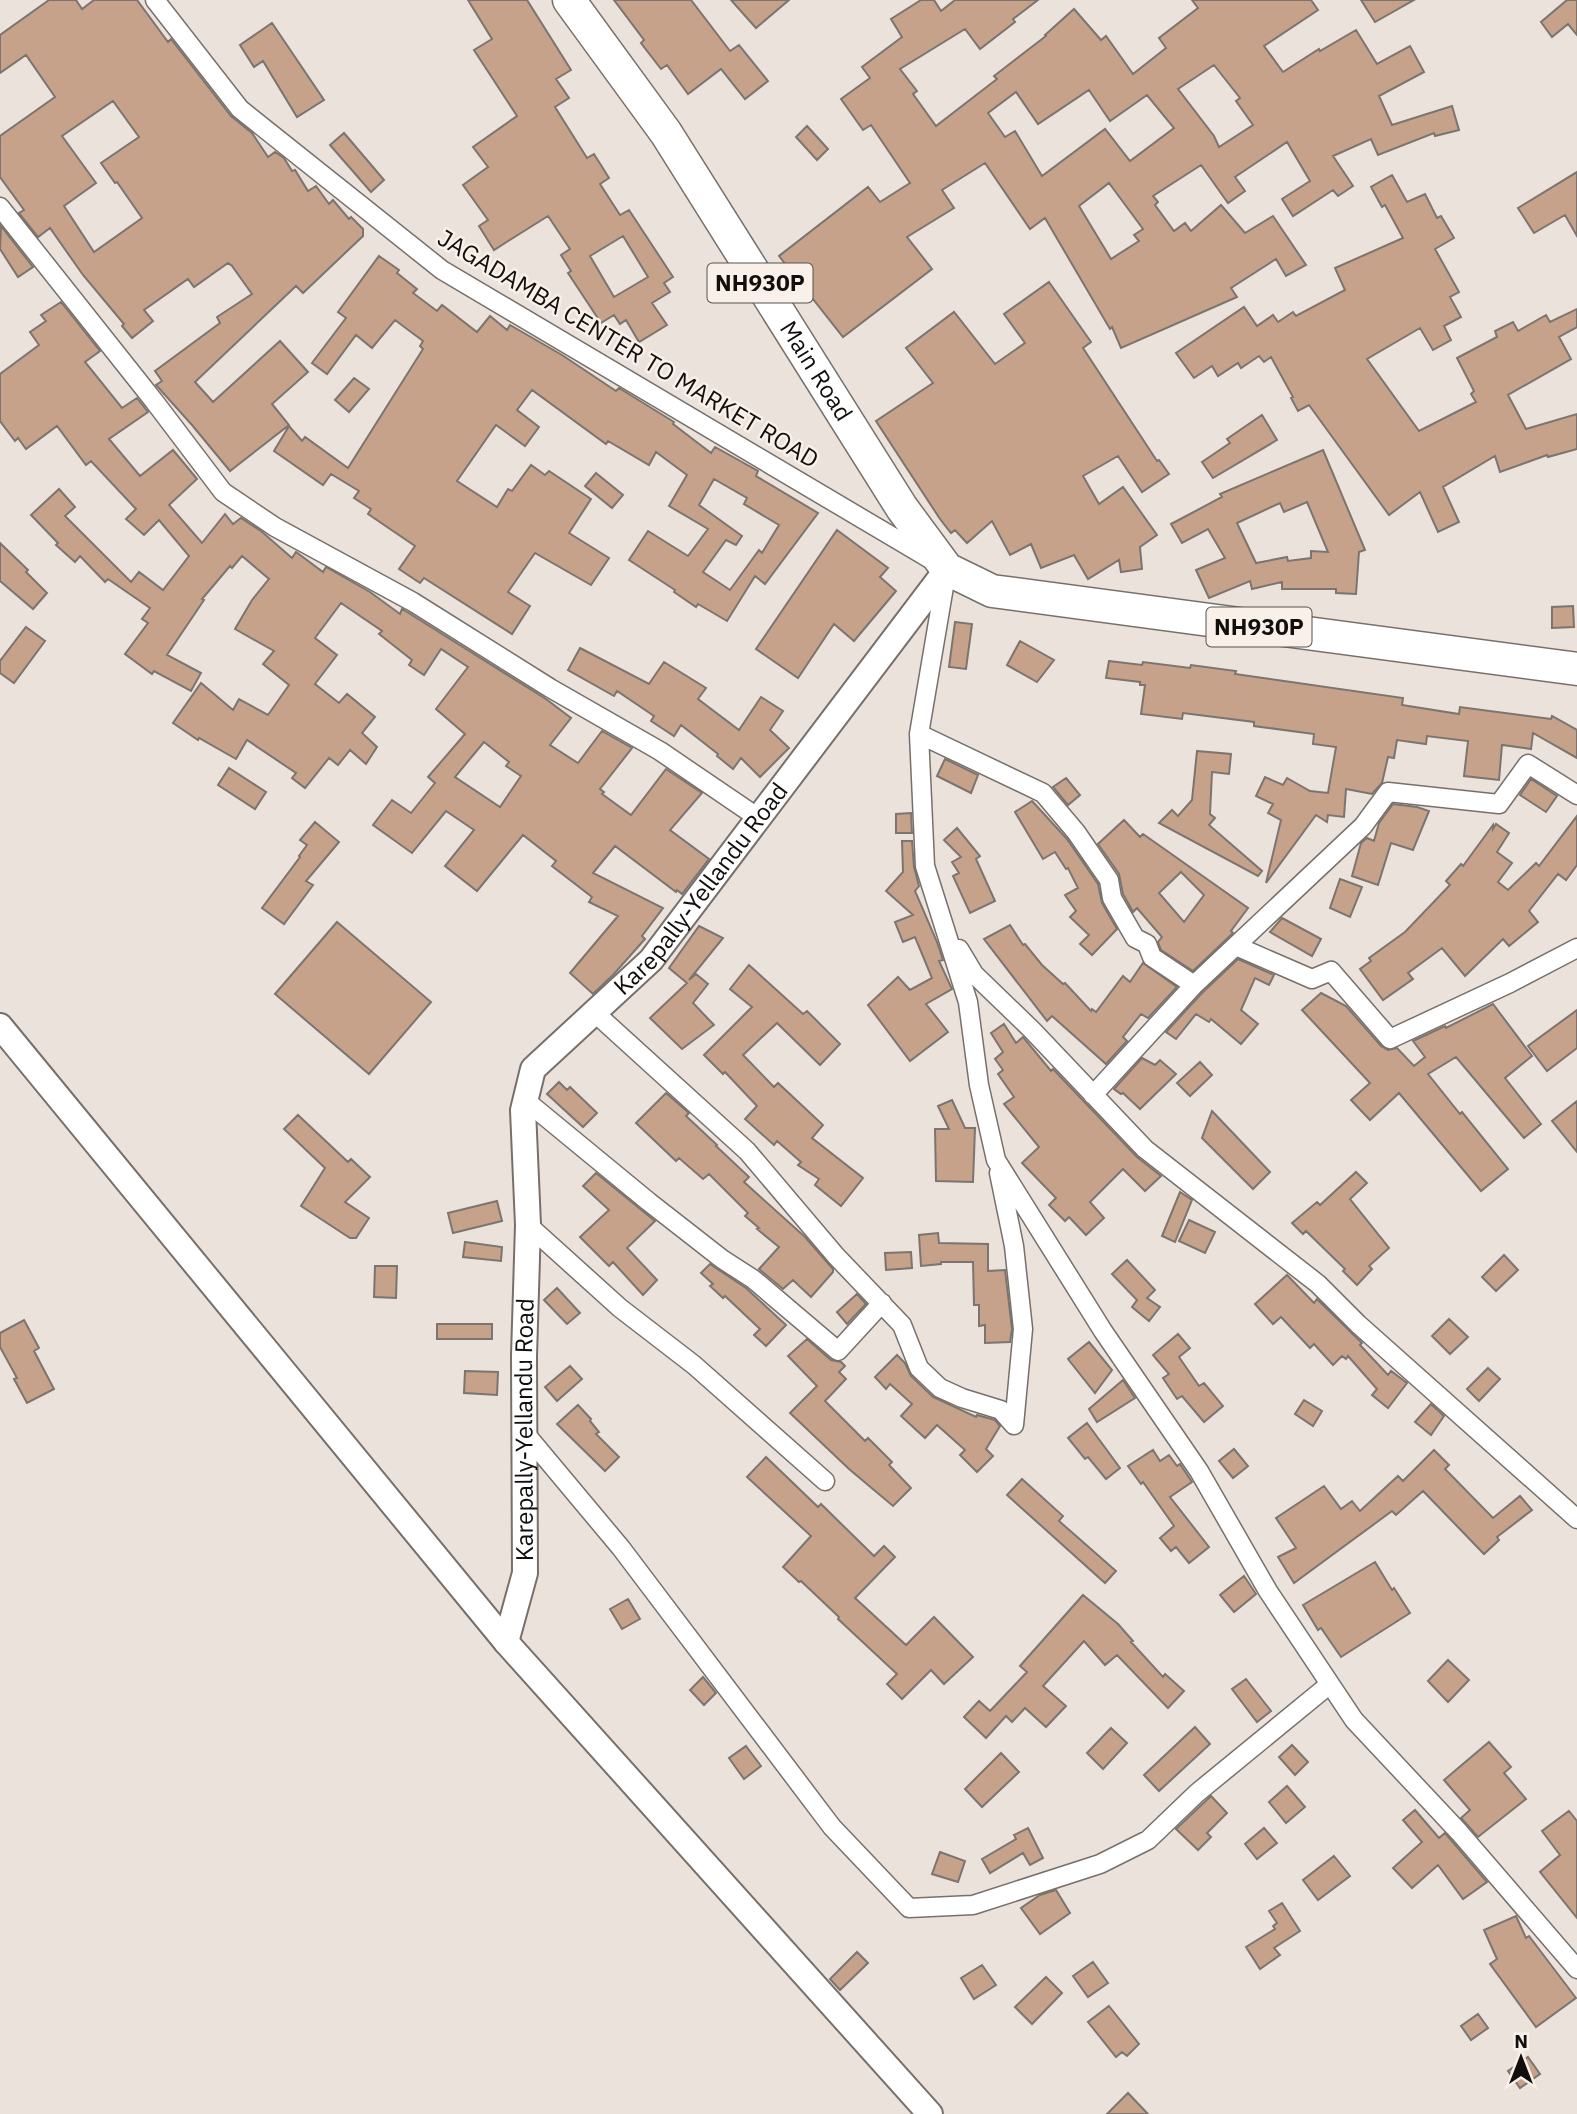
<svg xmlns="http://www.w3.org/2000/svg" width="1577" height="2114" viewBox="0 0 1577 2114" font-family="'IBM Plex Sans',sans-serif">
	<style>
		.building { fill: #c7a28a; stroke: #7c746f; stroke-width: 2; fill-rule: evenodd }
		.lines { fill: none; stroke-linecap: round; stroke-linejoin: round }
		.street-casing { stroke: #77706a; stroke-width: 21 }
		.secondary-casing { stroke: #77706a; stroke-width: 28 }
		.highway-casing { stroke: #77706a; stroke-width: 35 }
		.street { stroke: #fff; stroke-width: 18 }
		.secondary { stroke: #fff; stroke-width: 24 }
		.highway { stroke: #fff; stroke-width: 32 }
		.labels { text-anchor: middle; stroke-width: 5; stroke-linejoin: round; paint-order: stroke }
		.shield { fill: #f8f0e9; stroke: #56524e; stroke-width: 2 }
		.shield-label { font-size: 23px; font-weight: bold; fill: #110e0c }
		.street-label { font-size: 24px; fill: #110e0c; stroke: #f8f0e9 }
	</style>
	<rect width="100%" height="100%" fill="#ebe2dc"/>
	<path class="building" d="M49 0H76L82 9 94 0H137L168 42 171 39 231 116 252 133 268 157 275 152 284 158 292 171 295 170 308 191 316 186 329 204 333 200 349 219 351 217 363 229V236L303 293 296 286 195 382 213 402 280 341 308 372 272 404 289 425 230 471 192 425 156 385 162 381 155 371 220 323 217 317 252 294 232 266 228 263 194 287 188 279 144 310 153 321 132 338 122 326 124 324 83 275 50 228 38 237 19 213 24 210 0 177V136L55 97 26 55 0 73V35ZM113 101 139 137 101 163 115 183 117 182 142 218 94 252 64 206 96 183 62 136Z
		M468 0H527L571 70 556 79 569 98 555 107 587 158 594 154 609 178 600 184 620 215 629 210 673 277 664 283 670 292 652 303 667 325 639 342 626 320 620 324 614 315 601 323 568 273 571 271 561 255 570 249 548 216 494 250 479 226 488 220 463 185 488 167 473 147 517 116 474 50 492 39ZM623 236 648 277 614 297 590 256Z
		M614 0H691L730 51 739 45 768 81 745 99 721 69 688 94 667 65 661 69 641 43 644 40Z
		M731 0H789L756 28Z
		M921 0H934L941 11 955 0H1038L1013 19 1015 22 980 49 965 29 900 69 917 91 913 94 936 126 997 79 994 76 1046 36 1045 35 1074 9 1101 40 1106 36 1133 74 1166 48 1159 38 1198 8 1192 0H1311L1318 10 1264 46 1283 72 1319 49 1320 51 1356 30 1377 64 1410 46 1424 72 1379 96 1392 125 1452 106 1459 130 1435 136 1434 133 1378 155 1371 139 1333 156 1353 186 1338 196 1333 190 1293 216 1282 199 1310 181 1287 142 1235 177 1245 191 1228 203 1201 165 1153 196 1158 202 1155 205 1174 231 1185 223 1191 231 1221 205 1245 233 1273 216 1306 265 1286 276 1276 259 1231 288 1237 297 1121 348 1112 327 1110 329 1045 218 1030 229 985 163 942 190 954 208 907 237 932 269 843 337 779 256 868 187 880 202 910 183 871 125 863 130 841 99 870 78 862 67 902 37 891 19ZM1214 65 1240 98 1236 101 1253 125 1219 147 1214 136 1178 89ZM1089 90 1110 121 1147 95 1174 128 1130 161 1105 129 1042 176 1015 131 1005 137 988 113 1016 92 1038 124ZM1109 183 1143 229 1134 235 1139 241 1111 259 1079 206Z
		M1361 0H1414L1375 22Z
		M1567 0H1577V35L1568 24 1552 37 1541 22Z
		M272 23 324 100 297 117 263 61 254 67 240 45Z
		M807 126 828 149 817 160 796 137Z
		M344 133 384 180 371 192 330 145Z
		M1577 172V236L1565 215 1534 233 1518 208Z
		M1392 175 1407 202 1425 194 1437 218 1441 216 1454 238 1435 249 1459 292 1450 297 1461 317 1444 326 1451 340 1433 350 1420 328 1367 359 1419 431 1476 402 1471 394 1474 391 1457 358 1497 337 1495 331 1513 322 1518 331 1546 315 1550 322 1577 309V327L1559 337 1571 359 1508 395 1526 429 1577 414V449L1548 457 1547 455 1500 472 1495 456 1443 487 1459 522 1438 532 1420 492 1389 515 1309 405 1298 411 1291 398 1293 397 1271 357 1264 362 1259 356 1241 368 1238 363 1218 376 1212 366 1194 378 1176 353 1244 307 1257 326 1273 315 1278 322 1293 312 1296 316 1345 290 1335 268 1403 238 1385 205 1382 207 1371 187Z
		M1 226 33 267 18 277 0 249Z
		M379 256 399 270 397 273 417 289 413 293 437 311 442 305 477 332 490 316 507 330 510 325 562 355 616 391 619 388 674 422 673 424 711 453 715 447 758 471 756 476 818 513 765 584 755 576 727 621 698 604 696 607 674 592 675 590 629 560 648 531 688 556 708 529 669 506 687 475 656 452 649 465 608 441 606 444 532 390 517 410 539 427 525 446 496 425 457 481 497 507 508 489 512 491 531 465 545 475 549 471 591 499 569 533 609 558 591 585 535 553 508 592 530 606 512 634 424 578 420 583 399 569 415 546 368 514 371 509 354 498 359 491 331 474 323 485 274 451 289 426 302 441 305 437 348 468 423 349 420 346 423 341 395 320 372 348 356 335 327 374 312 363 346 318 338 312ZM714 479 747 498 744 504 779 525 762 553 759 550 730 590 703 572 726 540 736 545 742 536 699 505Z
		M1049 282 1091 342 1083 348 1157 461 1159 460 1169 474 1142 492 1118 456 1083 476 1099 504 1123 487 1157 535 1140 547 1142 569 1121 572 1119 560 1088 579 1074 555 1041 568 1031 544 1010 555 992 521 967 543 955 530 951 533 940 519 876 421 933 383 906 348 954 312 995 364 1025 343 1004 314Z
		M61 302 100 351 85 362 122 408 137 398 148 412 109 439 140 476 173 450 197 479 169 505 202 543 225 514 233 524 241 518 261 531 292 558 296 552 323 572 326 567 370 592 400 614 402 609 407 612 546 699 571 718 550 745 578 763 602 731 632 748 600 789 604 792 602 794 631 815 666 769 702 793 670 830 709 859 682 894 677 890 676 892 615 846 593 873 663 908 642 936 645 939 613 975 593 994 570 973 618 916 589 902 592 897 552 866 556 861 523 835 477 891 445 866 474 830 446 811 412 853 373 825 392 800 411 813 435 783 428 777 465 734 436 709 468 667 441 649 424 675 409 665 412 660 379 634 382 631 341 603 315 638 337 655 315 684 339 703 347 694 375 717 362 733 377 747 366 764 350 750 338 765 329 758 305 788 292 778 296 773 247 740 236 759 199 738 198 740 173 723 201 683 233 710 239 699 268 715 289 685 263 664 274 651 235 629 252 600 269 579 242 556 232 568 230 566 202 599 204 600 167 655 201 673 191 691 154 671 152 674 125 654 148 623 142 619 150 608 108 579 105 582 80 556 75 562 56 545 58 543 31 515 59 489 75 507 65 516 131 582 139 572 163 590 189 556 159 520 144 535 126 519 136 509 91 461 86 465 57 426 26 449 18 438 15 441 0 421V374L39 345 30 332 46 321 41 315ZM484 742 509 762 506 766 521 776 500 807 455 777Z
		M354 378 369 389 349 412 335 400Z
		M1262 415 1277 440 1213 478 1202 462 1230 443 1227 439Z
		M1323 450 1365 550 1359 552 1356 594 1336 593V589H1282V582L1252 589 1250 581 1209 598 1196 570 1225 558 1208 529 1182 543 1171 524 1222 497 1220 494ZM1307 502 1328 552 1311 551V558L1288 561 1287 557 1256 563 1237 523 1280 503 1284 512Z
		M596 473 623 495 612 508 585 486Z
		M837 530 888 568 880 577 896 591 854 641 834 624 798 678 756 649Z
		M0 543 28 570 26 572 47 593 33 609 0 581Z
		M1573 606 1574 627 1552 628V607Z
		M955 622 972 624 966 669 949 667Z
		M26 627 45 641 14 683 0 673V661Z
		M1020 641 1054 660 1037 682 1007 665Z
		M580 648 649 684 664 662 706 688 698 699 739 730 761 697 783 711 770 730 789 748 760 777 741 758 733 769 717 756 718 754 681 725 674 736 651 721 654 716 617 691 614 696 568 670Z
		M1109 661 1142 665 1143 662 1190 668 1191 665 1236 671 1235 674 1403 698 1402 705 1459 714 1460 707 1551 719 1552 716 1577 730V758L1533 733 1531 749 1502 745 1499 780 1464 776 1468 741 1427 736 1426 744 1397 740 1394 758 1388 757 1382 783 1372 794 1346 789 1344 817 1328 815 1327 822 1316 815 1266 883 1281 820 1268 813 1273 804 1256 796 1265 777 1283 785 1287 778 1310 791 1328 793 1336 747 1313 744 1314 734 1254 726V722L1183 713 1182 719 1141 714 1145 685H1140V682L1106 678Z
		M1197 751 1231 754 1229 774 1212 772 1210 814 1215 818 1209 825 1262 871 1258 876 1159 823 1172 810 1178 816 1192 800Z
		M945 759 978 775 971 793 937 776Z
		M229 768 266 792 255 809 218 785Z
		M1066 778 1080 795 1068 805 1053 787Z
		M1531 779 1557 796 1546 812 1520 795Z
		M1032 801 1067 839 1098 884 1102 903 1117 929 1092 955 1080 944 1089 935 1070 917 1076 911 1065 895 1078 888 1068 868 1066 869 1055 852 1043 859 1015 812Z
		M1393 804 1417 807 1429 811 1413 850 1391 843 1378 885 1352 876 1361 843 1367 838 1374 841 1379 823Z
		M911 813 912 833H896V814Z
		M1577 816V865L1566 880 1558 874 1529 911 1538 922 1509 946 1503 939 1465 976 1442 948 1408 973 1413 979 1383 1000 1360 969 1371 961 1369 958 1405 932 1450 885 1446 881 1461 864 1463 866 1493 825V829L1496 824 1509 833 1497 852 1512 863 1498 882 1508 890 1536 863 1539 866Z
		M1124 820 1140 837 1143 834 1248 908 1231 931 1233 933 1193 971 1161 950 1158 942 1162 937 1137 908 1133 912 1123 894 1119 874 1098 844ZM1181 872 1204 895 1184 922 1159 893Z
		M315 822 339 842 306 881 313 885 284 924 262 908 300 857 299 856 307 845 300 840Z
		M957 828 980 856 976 859 995 901 970 913 953 876 959 873 952 862 961 857 944 840Z
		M902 841H912L914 867 919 886 915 891 937 942 943 960 939 961 952 989 926 1004 948 1032 910 1061 868 1005 898 977 910 990 932 978 915 937 903 942 895 922 913 915 886 891 903 872Z
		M1340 879 1362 887 1350 917 1330 908Z
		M1282 918 1321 939 1312 956 1270 932Z
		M337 922 431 1002 369 1074 275 994Z
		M1010 925 1023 945 1025 944 1042 965 1063 984 1065 983 1091 1011 1092 1009 1096 1012 1123 976 1130 982 1143 963 1177 987 1148 1018 1141 1014 1123 1037 1127 1041 1106 1064 1052 1016 1047 1021 984 939Z
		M699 926 723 938 689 980 696 974 708 984 693 1003 714 1025 682 1049 650 1018 687 983 669 968Z
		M1238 959 1274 975 1269 985 1255 978 1241 1010 1258 1024 1241 1044 1211 1019 1209 1022 1196 1014 1176 1039 1166 1032 1202 993Z
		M749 965 803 1014 807 1011 840 1044 820 1065 777 1023 743 1055 774 1087 778 1083 823 1125 812 1138 863 1178 841 1206 815 1185 819 1179 798 1165 801 1162 777 1141 774 1145 745 1119 757 1106 725 1072 723 1074 704 1055 752 1007 730 989Z
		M1321 993 1346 1006 1381 1046 1388 1050 1397 1048 1414 1066 1425 1057 1413 1041 1445 1026 1446 1028 1493 1004 1532 1056 1505 1078 1541 1124 1524 1138 1456 1057 1428 1074 1460 1114 1462 1112 1508 1169 1481 1191 1399 1093 1370 1120 1351 1100 1370 1083 1302 1010Z
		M1577 1010V1048L1547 1071 1528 1046Z
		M1004 1024 1016 1043 1023 1037 1051 1071 1053 1069 1137 1157 1161 1176 1145 1191 1123 1169 1090 1202 1104 1218 1086 1235 1069 1217 1065 1221 1049 1205 1056 1198 1022 1163 1039 1147 1004 1104 1014 1097 998 1074 1003 1070 995 1059 1003 1052 991 1033Z
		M1142 1058 1155 1065 1160 1060 1176 1074 1140 1109 1123 1093 1121 1094 1114 1089Z
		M1200 1062 1212 1075 1190 1096 1177 1083Z
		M559 1082 567 1090 570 1087 597 1113 583 1127 547 1094Z
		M666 1093 689 1113 686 1116 717 1145 716 1146 749 1177 744 1182 805 1237 833 1269V1272L811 1297 793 1280 783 1289 759 1269 779 1247 757 1229 759 1228 745 1216 748 1213 709 1174 703 1179 679 1158 676 1161 636 1123Z
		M952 1100 965 1128H975L973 1182 936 1181 935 1129H949L938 1106Z
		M1577 1101V1152L1552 1121Z
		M1212 1111 1270 1172 1253 1189 1202 1138Z
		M298 1115 348 1162 351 1159 370 1177 345 1202 369 1218 356 1238H350L301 1206 325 1168 284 1129Z
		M1356 1172 1367 1183 1350 1199 1389 1248 1369 1266 1372 1269 1357 1285 1343 1271 1345 1269 1306 1231 1303 1234 1292 1223 1317 1202 1320 1205Z
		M596 1173 655 1221 627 1248 657 1280 643 1295 613 1262 609 1266 580 1237 609 1210 583 1186Z
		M1180 1192 1192 1200 1175 1242 1162 1236Z
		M497 1201 502 1221 453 1233 448 1213Z
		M1189 1220 1215 1232 1205 1253 1179 1241Z
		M938 1233 939 1243 988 1244V1271L1005 1270 1012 1329 1010 1342 985 1343V1325L979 1326V1305H974L973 1262H941V1264L921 1266 919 1235Z
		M465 1242 502 1247 501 1261 463 1257Z
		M911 1252 912 1268 886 1270 885 1253Z
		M1504 1255 1518 1270 1496 1291 1482 1277Z
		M1127 1260 1155 1290 1147 1298 1160 1307 1149 1321 1132 1307 1137 1300 1112 1274Z
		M710 1264 746 1288 786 1325 766 1346 754 1335 760 1329 725 1296 723 1298 710 1286 713 1284 701 1273Z
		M375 1266H397L396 1298 374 1297Z
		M1287 1275 1314 1303 1317 1299 1362 1343 1360 1345 1388 1375 1391 1371 1407 1383 1388 1408 1372 1395 1377 1389 1348 1356 1346 1359 1342 1356 1333 1365 1314 1344 1310 1348 1281 1317 1273 1324 1255 1304Z
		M557 1288 580 1313 567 1324 544 1300Z
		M857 1294 866 1304 847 1324 837 1312Z
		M1449 1319 1468 1337 1450 1354 1432 1336Z
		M24 1320 39 1348 34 1351 54 1389 27 1403 14 1379 17 1378 0 1347V1333Z
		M437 1324H492V1339H437Z
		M1178 1334 1190 1348 1179 1357 1199 1386 1204 1383 1223 1406 1204 1422 1182 1396 1177 1399 1163 1378 1169 1374 1153 1355Z
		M807 1339 831 1360 841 1362 845 1366 839 1372 846 1379 825 1401 865 1441 868 1438 892 1462 889 1465 911 1488 893 1506 849 1469 790 1413 817 1386 788 1356Z
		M1089 1342 1112 1370 1095 1393 1068 1359Z
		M897 1355 905 1363 911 1376 933 1397 976 1417 977 1415 995 1420 1000 1426 986 1449 993 1456 977 1472 960 1455 965 1450 937 1425 925 1438 901 1416 912 1404 890 1384 886 1389 875 1377Z
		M570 1366 582 1379 557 1401 545 1387Z
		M1488 1368 1500 1379 1479 1401 1467 1389Z
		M465 1371 498 1372 497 1395 464 1393Z
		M1123 1380 1135 1398 1097 1422 1089 1409Z
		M1304 1400 1322 1411 1313 1426 1295 1414Z
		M1431 1404 1444 1416 1431 1435 1415 1422Z
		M578 1405 591 1419 590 1421 599 1432 596 1434 619 1457 605 1471 557 1424Z
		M1087 1423 1120 1468 1106 1479 1088 1457 1085 1459 1068 1438Z
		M1234 1449 1248 1466 1233 1478 1219 1461Z
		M1153 1450 1160 1461 1169 1455 1177 1466 1180 1464 1192 1482 1170 1497 1209 1547 1189 1563 1176 1547 1171 1551 1160 1538 1174 1526 1143 1482 1141 1484 1128 1466Z
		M1434 1450 1449 1465 1445 1469 1493 1518 1520 1496 1532 1510 1497 1537 1499 1540 1484 1554 1423 1491 1396 1515 1392 1511 1294 1583 1278 1557 1296 1548 1276 1518 1324 1486 1341 1509 1352 1501 1360 1511 1398 1476 1403 1481Z
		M766 1457 818 1507 821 1504 874 1556 884 1546 895 1557 855 1598 906 1645 934 1617 973 1657 944 1684 931 1670 902 1699 887 1684 897 1674 838 1619 839 1617 801 1581 799 1582 783 1567 811 1536 747 1477Z
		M1022 1479 1063 1516 1059 1521 1116 1571 1105 1583 1007 1495Z
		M1375 1562 1392 1590 1394 1588 1410 1613 1341 1657 1321 1628 1318 1630 1303 1605Z
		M1244 1576 1256 1594 1234 1612 1220 1595Z
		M1083 1595 1118 1624 1133 1641 1131 1642 1163 1677 1165 1674 1184 1691 1168 1708 1117 1655 1105 1665 1084 1641 1043 1686 1066 1706 1046 1727 1025 1708 1012 1722 1006 1716 986 1738 964 1717 979 1701 990 1711 1027 1672 1020 1666Z
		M628 1599 640 1619 622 1629 610 1609Z
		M1448 1660 1469 1680 1448 1702 1428 1681Z
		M703 1677 716 1693 704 1705 690 1690Z
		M1246 1679 1271 1711 1257 1722 1232 1689Z
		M1195 1727 1210 1744 1159 1791 1144 1775Z
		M1111 1728 1127 1743 1103 1769 1087 1753Z
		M1489 1742 1511 1767 1504 1773 1526 1799 1478 1837 1461 1818 1470 1810 1444 1780Z
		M1292 1745 1308 1762 1295 1775 1279 1757Z
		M746 1746 761 1766 744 1779 729 1758Z
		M1001 1753 1019 1772 982 1807 965 1789Z
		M1287 1786 1305 1807 1286 1823 1269 1802Z
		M1211 1796 1227 1813 1207 1833 1211 1837 1198 1850 1176 1829Z
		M1415 1810 1439 1838 1445 1833 1487 1882 1463 1899 1438 1865 1412 1888 1393 1868 1422 1842 1403 1820Z
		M1569 1811 1577 1821V1918L1540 1872 1560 1855 1542 1831Z
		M1028 1828 1043 1858 1030 1865 1023 1853 990 1873 982 1859 1016 1839 1014 1835Z
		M1264 1828 1277 1843 1257 1859 1245 1844Z
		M940 1852 965 1861 958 1882 932 1874Z
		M1334 1856 1350 1876 1318 1900 1303 1880Z
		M1056 1890 1070 1913 1040 1934 1021 1908 1040 1895Z
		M1282 1903 1300 1931 1274 1948 1280 1955 1260 1969 1246 1947 1275 1929 1273 1926 1277 1923 1269 1911Z
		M1516 1916 1526 1938 1529 1936 1576 1998 1536 2027 1490 1964 1497 1959 1484 1930Z
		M857 1952 868 1963 840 1990 830 1979Z
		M1093 1962 1108 1983 1088 1997 1073 1976Z
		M982 1965 996 1985 974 1999 961 1978Z
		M1046 1977 1062 1993 1032 2024 1015 2007Z
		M1109 2006 1139 2044 1127 2056 1122 2052 1116 2057 1088 2022Z
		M1478 2014 1488 2028 1471 2040 1461 2026Z
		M1528 2057 1540 2074 1520 2088 1508 2071Z
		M1128 2093 1148 2114H1107Z"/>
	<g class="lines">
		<defs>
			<path id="street" d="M155 0 240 109 442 270 947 569 919 734 1043 793 1076 832 1109 880 1112 898 1135 938 1147 944 1152 957 1194 985
				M0 207 154 401 223 492 275 527 413 602 550 688 660 751 757 817
				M919 734 925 866 968 1002 979 1085 996 1160 1103 1331 1199 1471 1268 1591 1354 1720 1459 1832 1577 1969
				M1236 946 1312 979 1331 971 1390 1039 1510 983 1577 948
				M959 949 974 974 1032 1030 1145 1149 1318 1284 1358 1324 1577 1519
				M594 1012 747 1151 836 1256 902 1325 919 1368 940 1388 962 1398 1001 1410 1014 1425 1023 1329 1014 1246 999 1173
				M1093 1095 1194 985 1363 826 1388 792 1499 804 1528 764 1577 795
				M525 1100 649 1202 722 1259 753 1279 838 1351 882 1303
				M528 1225 620 1308 694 1365 825 1481
				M524 1432 621 1548 832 1827 909 1908 973 1905 1100 1864 1148 1840 1197 1793 1330 1684"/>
			<g id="secondary">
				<path d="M0 1026 506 1642 930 2114"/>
				<path id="s1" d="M506 1642 525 1573 524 1356 528 1225 523 1110 533 1069 651 960 947 569"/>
			</g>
			<g id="highway">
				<path id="s2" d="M569 0 666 133 902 508 947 569 992 591 1577 669"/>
			</g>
		</defs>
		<use href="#street" class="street-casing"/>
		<use href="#secondary" class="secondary-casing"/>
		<use href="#highway" class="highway-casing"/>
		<use href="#street" class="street"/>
		<use href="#secondary" class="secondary"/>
		<use href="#highway" class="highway"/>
	</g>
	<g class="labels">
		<g class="shield">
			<rect x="707.5" y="263.5" width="105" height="39" rx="5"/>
			<rect x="1206.5" y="607.5" width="105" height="39" rx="5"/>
		</g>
		<g class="shield-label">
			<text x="760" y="291">NH930P</text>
			<text x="1259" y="635">NH930P</text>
		</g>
		<g class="street-label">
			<text transform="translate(628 349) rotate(31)" y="8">JAGADAMBA CENTER TO MARKET ROAD</text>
			<text dy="8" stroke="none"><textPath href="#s2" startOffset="446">Main Road</textPath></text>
			<text dy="8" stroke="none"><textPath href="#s1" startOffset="824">Karepally-Yellandu Road</textPath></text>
			<text dy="8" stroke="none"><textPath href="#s1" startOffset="215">Karepally-Yellandu Road</textPath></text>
		</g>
	</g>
	<g transform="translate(1521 2058)" stroke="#f8f0e9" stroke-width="5" paint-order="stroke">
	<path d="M0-5L12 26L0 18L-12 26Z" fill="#110e0c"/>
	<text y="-10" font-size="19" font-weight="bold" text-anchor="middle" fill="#110e0c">N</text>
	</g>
</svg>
